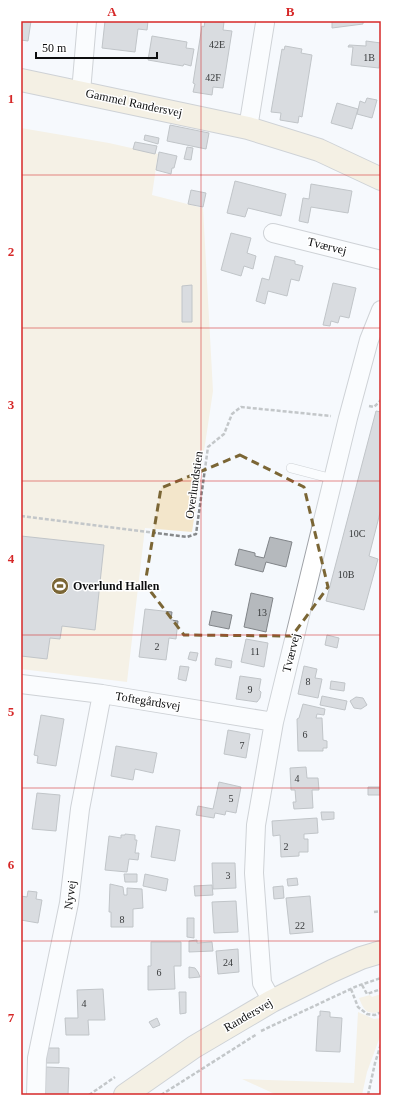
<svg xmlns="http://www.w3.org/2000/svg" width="402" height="1116" viewBox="0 0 402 1116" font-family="Georgia,serif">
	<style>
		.green { fill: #f3e6cb }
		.building { fill: #b5b9bd; stroke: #808488 }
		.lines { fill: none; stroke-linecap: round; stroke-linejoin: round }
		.lane-casing { stroke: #9fa2a7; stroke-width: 10 }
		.street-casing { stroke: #9fa2a7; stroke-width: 20 }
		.secondary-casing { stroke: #9fa2a7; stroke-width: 24 }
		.path { stroke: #86898b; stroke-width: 2.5; stroke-dasharray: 4 2; stroke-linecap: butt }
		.lane { stroke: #fff; stroke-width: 9 }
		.street { stroke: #fff; stroke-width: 18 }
		.secondary { stroke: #f2e5c5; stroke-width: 22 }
		.marked { fill: none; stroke: #7b6635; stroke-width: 3; stroke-dasharray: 8 5; stroke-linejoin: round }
		.grid { fill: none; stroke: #d62828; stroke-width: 1; stroke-opacity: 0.55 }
		.labels { text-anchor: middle; stroke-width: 3; stroke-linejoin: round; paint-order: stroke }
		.number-label { font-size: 10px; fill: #37393a }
		.street-label { font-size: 12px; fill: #0d0e0f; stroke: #fff }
		.poi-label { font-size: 12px; font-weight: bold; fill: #0d0e0f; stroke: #fff; text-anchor: start }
		.neatline { fill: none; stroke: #d62828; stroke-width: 1.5 }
		.grid-label { font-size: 13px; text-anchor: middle; font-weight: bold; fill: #d62828 }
	</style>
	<rect width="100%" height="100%" fill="#f5f9fd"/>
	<path class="green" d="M21 128 109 143 158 154 152 195 203 208 213 391 192 532 145 528 127 682 21 669Z
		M381 994 380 1012C366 1015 364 1010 359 998L370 995 372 997Z
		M358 1012 374 1019 381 1018V1034L367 1072 362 1095H277L242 1079 354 1083Z"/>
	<path class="building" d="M21 21H31L28 41 21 40Z
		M105 21H148L147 30 138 29 135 52 102 48Z
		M205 21 224 22 223 30 232 31 223 88 213 87 212 95 193 92 195 84 193 83 202 26 204 27Z
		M332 21H368L363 22V24L332 28Z
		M152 36 187 42 186 48 194 49 191 66 184 64 183 66 148 60Z
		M366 41 381 43 379 68 351 65 353 47H348L349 45 366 46Z
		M285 46 302 49 301 53 312 55 302 117 299 116 298 123 280 120 281 113 271 112 282 49 284 50Z
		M367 98 377 100 372 118 357 114 360 101 365 103Z
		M337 103 358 109 352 129 331 123Z
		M170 125 209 133 206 149 167 141Z
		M145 135 159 138 158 144 144 140Z
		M135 142 157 146 155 154 133 149Z
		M187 147 193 148 191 160 184 159Z
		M159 152 177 156 174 168H172L171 174 156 170Z
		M235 181 286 194 281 216 248 208 245 217 227 213Z
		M311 184 352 191 348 213 311 207 308 223 299 221 303 198 309 199Z
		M191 190 206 193 203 207 188 204Z
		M231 233 251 238 247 253 256 256 253 269 244 266 241 276 221 270Z
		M275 256 295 261V264L303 266 299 281 291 279 287 296 268 291 265 304 256 301 262 278 269 280Z
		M333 283 356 288 349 318 340 316 338 323 331 321 330 326 323 325Z
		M192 285V322H182V286Z
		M376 411 381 412V509L369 556 378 559 364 610 326 601Z
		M21 536 104 545 95 630 62 626 60 639 50 638 47 659 21 656Z
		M270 537 292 542 286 567 266 562 263 572 235 565 239 549 255 553V556L264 558Z
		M251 593 273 598 266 632 244 627Z
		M145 609 172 612 171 620 178 621 176 639 169 638 166 660 139 657Z
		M212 611 232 615 229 629 209 625Z
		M327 635 339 638 337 648 325 645Z
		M246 639 268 643 264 667 241 662Z
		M190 652 198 653 196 661 188 659Z
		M216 658 232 661 231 668 215 665Z
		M180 666 189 667 186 681 178 679Z
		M304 666 317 669 315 678 322 679 318 698 298 694Z
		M240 676 261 679 259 690 261 692 260 698 257 702 236 699Z
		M331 681 345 683 344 691 330 689Z
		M322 696 347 701 345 710 320 705Z
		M356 697 363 698 367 705 361 709 354 708 350 701Z
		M303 704 325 709 324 715 317 714 316 718H322L323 740 327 741V748H323V751H298L297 719 299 718Z
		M41 715 64 719 56 766 37 763 38 756 34 755Z
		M228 730 250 734 246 758 224 754Z
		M116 746 157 753 153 773 135 769 133 780 111 776Z
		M306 767 307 778H318L319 790H312L313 808 294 809 293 802H296L295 790H291L290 768Z
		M219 782 241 787 236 813 226 811 225 815 215 813 214 818 196 815 198 806 213 809Z
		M368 787H381V795H368Z
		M37 793 60 795 56 831 32 829Z
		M321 812H334V819L322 820Z
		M317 818 318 833 304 834V839H308V852H299V856L281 857 280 835 273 836 272 821Z
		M156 826 180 830 175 861 151 857Z
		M125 834 135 835V840H137L135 853H139L138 860 129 859 127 872 105 870 109 836 121 838V835H125Z
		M212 863H235L236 888 213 889Z
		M124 874H137V882H125Z
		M145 874 168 879 166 891 143 886Z
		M297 878 298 885 288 886 287 879Z
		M110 884 123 887 124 895H127V888L142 889 143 908 133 909V927H111V912H109Z
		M212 885 213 895 195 896 194 886Z
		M283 886 284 898 274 899 273 887Z
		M28 891 37 892 36 899 42 900 38 923 21 920V896L27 897Z
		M310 896 313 932 290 934 286 898Z
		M236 901 238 932 214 933 212 902Z
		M187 918H194V938L187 937Z
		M197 940V943L212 942 213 951 189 952V941Z
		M151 942H181V966H174L175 989 148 990V966H151Z
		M238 949 239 972 218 974 216 951Z
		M189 967 195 968 198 972 200 977 189 978Z
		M103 989 105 1020H88L89 1035H66L65 1018H78L77 990Z
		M179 992H186V1013L180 1014Z
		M320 1011 330 1012V1017L342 1018 340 1052 316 1051 318 1016H320Z
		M157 1018 160 1025 153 1028 149 1022Z
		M46 1048H59V1063H46Z
		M46 1067 69 1068 68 1095H45Z"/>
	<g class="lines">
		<defs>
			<path id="lane" d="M291 468 333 479"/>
			<path id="street" d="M81 92 87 21
				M248 128 265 23
				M273 233 381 260
				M21 684 102 694 274 722
				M272 1001 262 983 254 873 256 825 274 722 348 418 369 340 381 310
				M36 1095 37 1058 69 903 80 809 102 694"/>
			<path id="secondary" d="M21 80 248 128 319 150 381 179
				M125 1095 194 1047 272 1001 332 971 361 958 381 952"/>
		</defs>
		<use href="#lane" class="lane-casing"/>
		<use href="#street" class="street-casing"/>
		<use href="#secondary" class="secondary-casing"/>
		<path class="path" d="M369 406 374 407 381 400
			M21 516 187 537 196 534 208 447 224 434 232 414 241 407 331 416
			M374 912 381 911
			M362 985 367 994 381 989
			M351 989 358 1007 367 1014 375 1015 381 1012
			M261 1031 357 986 381 978
			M89 1095 115 1077
			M161 1095 257 1034
			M368 1095 375 1063 381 1044"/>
		<use href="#lane" class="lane"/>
		<use href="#street" class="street"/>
		<use href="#secondary" class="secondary"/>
	</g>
	<path d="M0 0H402V1116H0ZM240 455 304 487 328 587 292 636 184 635 145 584 161 488Z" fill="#f5f9fd" fill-opacity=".55" fill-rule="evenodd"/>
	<path class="marked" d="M240 455 304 487 328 587 292 636 184 635 145 584 161 488Z"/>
	<path class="grid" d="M201 21V1095M21 175H381M21 328H381M21 481H381M21 635H381M21 788H381M21 941H381"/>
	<defs>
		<symbol id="stadium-disc" viewBox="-11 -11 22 22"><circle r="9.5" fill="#7b6635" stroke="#fff"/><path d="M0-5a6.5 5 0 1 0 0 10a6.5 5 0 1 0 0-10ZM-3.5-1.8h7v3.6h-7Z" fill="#fff"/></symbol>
	</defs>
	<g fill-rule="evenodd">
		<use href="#stadium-disc" x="50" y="576" width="20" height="20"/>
	</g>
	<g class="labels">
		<g class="number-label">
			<text x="217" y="48">42E</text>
			<text x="369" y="61">1B</text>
			<text x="213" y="81">42F</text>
			<text x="357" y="537">10C</text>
			<text x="346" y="578">10B</text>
			<text x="262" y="616">13</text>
			<text x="157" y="650">2</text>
			<text x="255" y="655">11</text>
			<text x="308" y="685">8</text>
			<text x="250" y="693">9</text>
			<text x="305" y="738">6</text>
			<text x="242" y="749">7</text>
			<text x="297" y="782">4</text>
			<text x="231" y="802">5</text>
			<text x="286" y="850">2</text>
			<text x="228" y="879">3</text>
			<text x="122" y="923">8</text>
			<text x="300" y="929">22</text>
			<text x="228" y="966">24</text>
			<text x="159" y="976">6</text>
			<text x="84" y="1007">4</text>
		</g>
		<g class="street-label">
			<text transform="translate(134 103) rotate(12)" y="4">Gammel Randersvej</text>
			<text transform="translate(327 246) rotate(14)" y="4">Tværvej</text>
			<text transform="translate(194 485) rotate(-82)" y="4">Overlundstien</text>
			<text transform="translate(291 653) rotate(-76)" y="4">Tværvej</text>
			<text transform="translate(148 701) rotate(9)" y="4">Toftegårdsvej</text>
			<text transform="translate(70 895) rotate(-82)" y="4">Nyvej</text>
			<text transform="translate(248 1015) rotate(-30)" y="4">Randersvej</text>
		</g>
		<g class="poi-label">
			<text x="73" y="590">Overlund Hallen</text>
		</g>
	</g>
	<rect width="402" height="1116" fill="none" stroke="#ffffff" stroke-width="44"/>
	<path d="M36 52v6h121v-6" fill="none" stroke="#0d0e0f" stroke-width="2"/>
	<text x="42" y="52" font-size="12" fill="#0d0e0f" stroke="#ffffff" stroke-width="3" paint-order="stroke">50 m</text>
	<rect x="22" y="22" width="358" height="1072" class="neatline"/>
	<g class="grid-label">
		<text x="112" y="16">A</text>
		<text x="290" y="16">B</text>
		<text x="11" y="103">1</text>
		<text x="11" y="256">2</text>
		<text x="11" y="409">3</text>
		<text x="11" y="563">4</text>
		<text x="11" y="716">5</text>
		<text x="11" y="869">6</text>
		<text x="11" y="1022">7</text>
	</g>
</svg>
